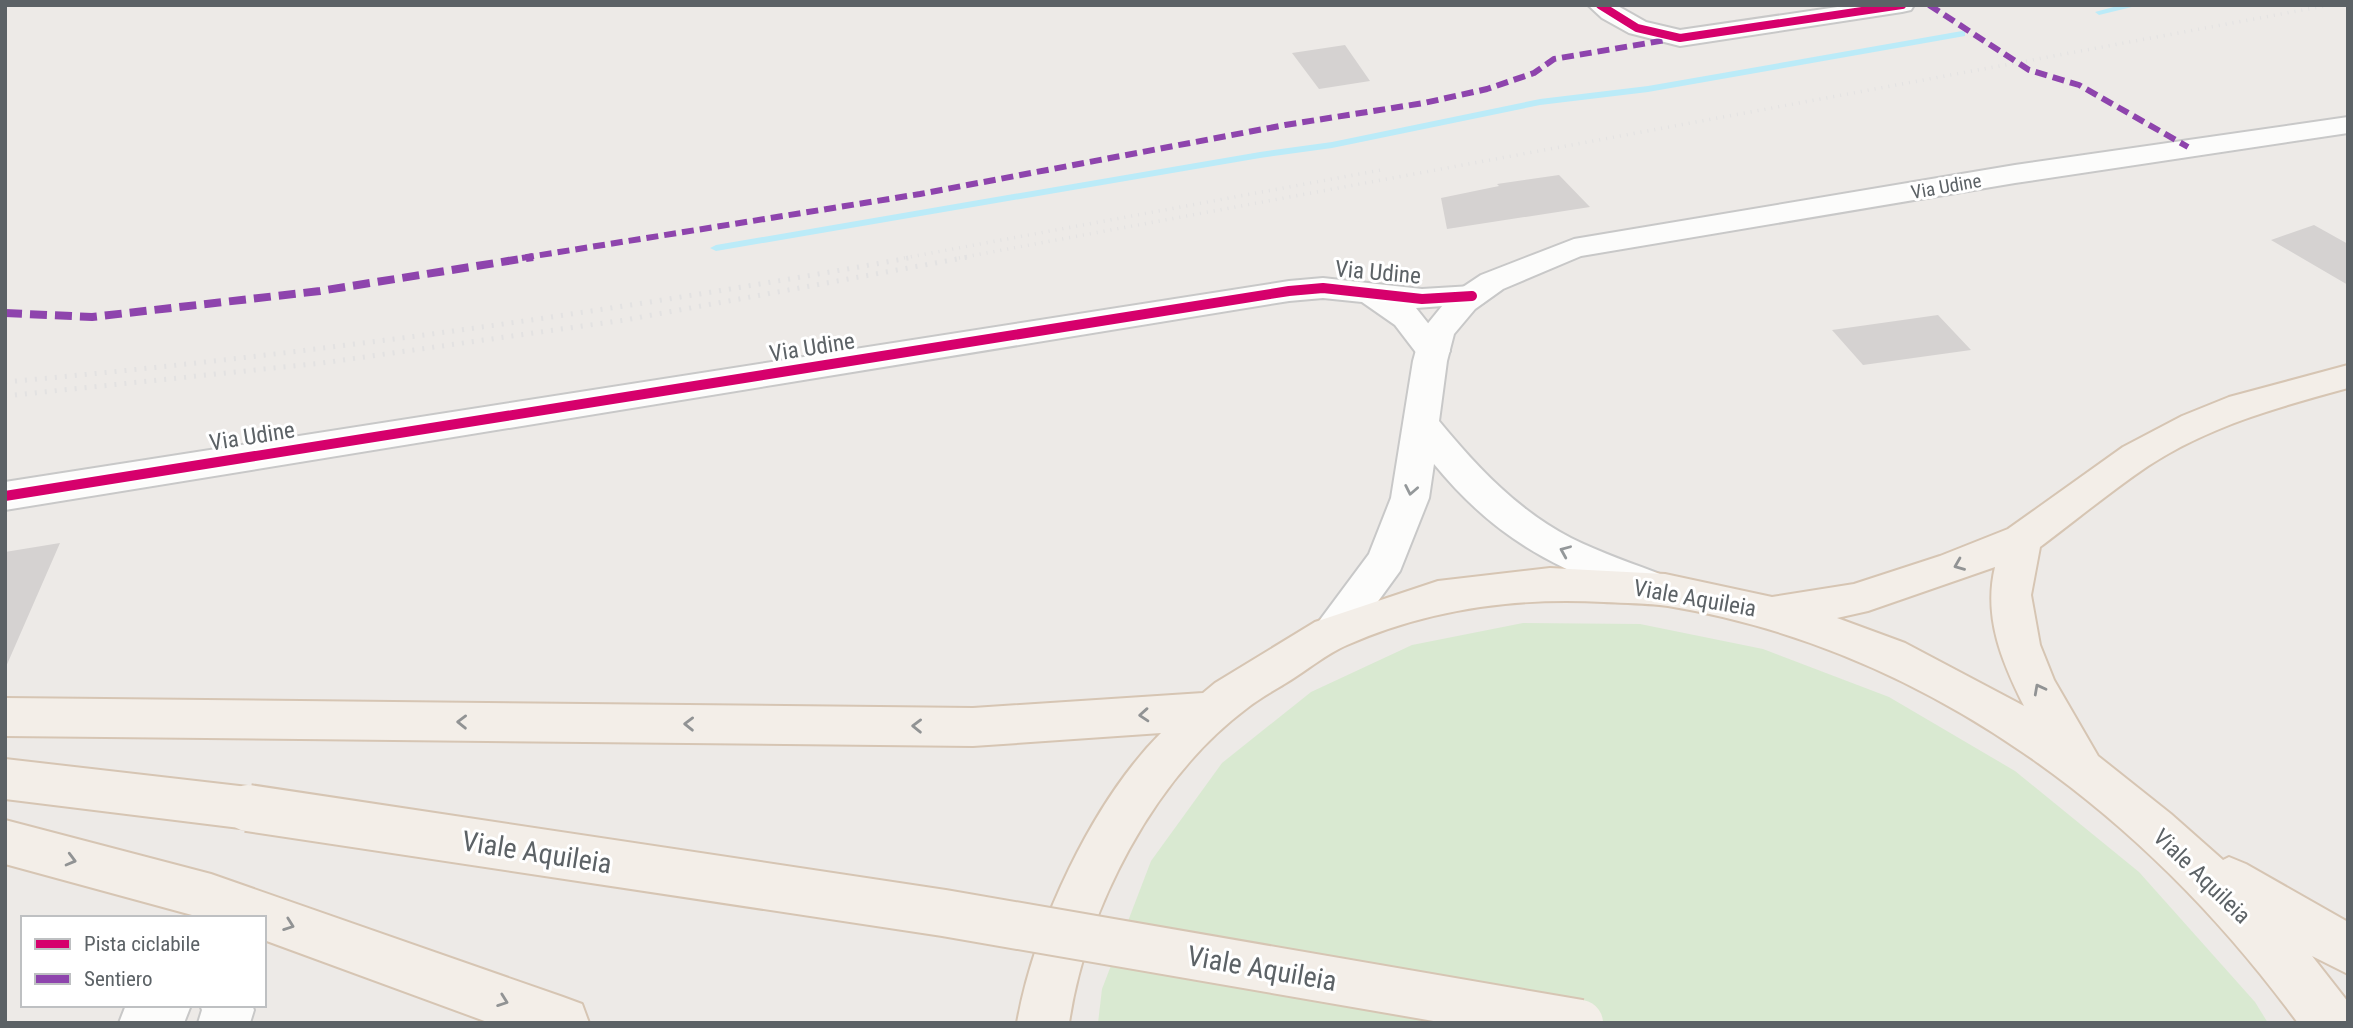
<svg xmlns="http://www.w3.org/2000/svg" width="2353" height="1028" viewBox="0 0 2353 1028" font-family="'Roboto Condensed',sans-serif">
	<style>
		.green { fill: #d9e9d1 }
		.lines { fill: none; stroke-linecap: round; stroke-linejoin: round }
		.stream { fill: #bbebf8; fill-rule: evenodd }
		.building { fill: #d5d2d1 }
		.minor-casing { stroke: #c8c8c8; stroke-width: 4 }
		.secondary-casing { stroke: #c8c8c8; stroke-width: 4 }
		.primary-casing { stroke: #d6c5b3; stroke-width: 4 }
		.minor { fill: #fcfcfb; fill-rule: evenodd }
		.secondary { fill: #fcfcfb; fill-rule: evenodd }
		.primary { fill: #f3eee8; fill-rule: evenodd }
		.rail-far1 { stroke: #e3e2e2; stroke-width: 3.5; stroke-dasharray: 1 6; stroke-linecap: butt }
		.rail { stroke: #e3e2e2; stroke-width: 5; stroke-dasharray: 2 8; stroke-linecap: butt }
		.primary-bridge-casing { stroke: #d6c5b3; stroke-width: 50; stroke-linecap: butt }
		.primary-bridge { stroke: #f3eee8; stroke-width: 46 }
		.quiet-far1 { stroke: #8e44ad; stroke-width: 6; stroke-dasharray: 12 6; stroke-linecap: butt }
		.quiet { stroke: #8e44ad; stroke-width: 8; stroke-dasharray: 17 8; stroke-linecap: butt }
		.cycleway-far1-casing { stroke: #fff; stroke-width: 11 }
		.cycleway-casing { stroke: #fff; stroke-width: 14 }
		.cycleway-far1 { stroke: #d6006c; stroke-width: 8 }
		.cycleway { stroke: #d6006c; stroke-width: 10 }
		.oneway { stroke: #94989a }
		.oneway2 { stroke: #919394 }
		.labels { text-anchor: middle; stroke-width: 6; stroke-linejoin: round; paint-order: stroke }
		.far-street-label { font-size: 19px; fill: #5c6266; stroke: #fff }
		.street-label { font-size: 23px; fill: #5c6266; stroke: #fff }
		.near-street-label { font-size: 28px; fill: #5c6266; stroke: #fff }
	</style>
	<rect width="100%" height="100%" fill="#edeae7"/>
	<path class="green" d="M1523 623 1640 624 1763 649 1889 697 2015 771 2139 872 2255 1002 2268 1023H1098L1102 989 1151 861 1222 763 1311 692 1412 645Z"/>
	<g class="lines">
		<path class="stream" d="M2121 5H2140L2099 15 2095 12Z
			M1962 31 1965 32V36L1648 92 1540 105 1332 148 1260 158 716 251 710 248 716 245 1260 152 1332 142 1540 99 1648 86Z"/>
	</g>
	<path class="building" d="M1345 45 1370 81 1319 89 1292 53Z
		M1559 175 1590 207 1447 229 1441 198 1499 186 1497 184Z
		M2314 225 2348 244V285L2271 240Z
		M1938 315 1971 350 1863 365 1832 330Z
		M60 543 5 669V552Z"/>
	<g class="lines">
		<defs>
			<path id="minor" d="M1588 5H1616L1646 22 1680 30 1851 5H1914L1911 10 1902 12 1680 46 1629 33 1602 18Z
				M1323 278 1422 289 1472 286 1483 289 1488 296 1483 303 1416 308 1450 351 1445 359 1433 362 1421 359 1395 325 1362 302 1323 298 1289 301 5 510V482L1289 281Z
				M126 1005H191L184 1023H119Z
				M200 1005H252L254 1010 250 1023H198L202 1010Z"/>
			<path id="secondary" d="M2348 117V133L2015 183 1581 256 1503 289 1475 309 1454 334 1447 361 1439 421C1477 467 1517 510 1571 538 1601 553 1634 564 1665 576L1671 587 1665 598C1644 605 1629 595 1609 587 1535 559 1484 525 1434 464L1429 498 1400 571 1347 644 1332 649 1317 644 1311 632 1369 554 1391 498 1413 361 1421 332 1451 295 1481 275 1574 239 2015 165Z"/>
			<path id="primary" d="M2348 365V388C2278 407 2209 426 2148 466 2111 491 2076 520 2040 547L2031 595 2040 645 2054 680 2098 756 2171 814 2223 860 2229 857 2246 864 2348 922V974L2312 956 2348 1002V1023H2298C2145 814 1927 649 1668 606 1647 603 1625 603 1604 602 1517 597 1428 609 1347 645 1326 654 1306 671 1286 683 1273 691 1258 699 1246 709 1153 779 1086 909 1069 1023H1017C1034 927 1092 802 1161 733L973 746 5 736V698L973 708 1203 693 1215 683 1315 622 1438 581 1550 568 1665 574 1772 597 1854 584 1940 556 2008 529 2123 447 2182 416 2229 397ZM1995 567C1983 617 2002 662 2024 706L1905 643 1837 618 1868 611Z
				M5 759 248 787 265 793 271 808 265 823 248 829 5 799Z
				M5 820 211 874 563 997 582 1004 589 1023H490L264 940V918H203L5 864Z"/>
		</defs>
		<use href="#minor" class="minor-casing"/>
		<use href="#secondary" class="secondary-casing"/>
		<use href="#primary" class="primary-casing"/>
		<use href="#minor" class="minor"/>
		<use href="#secondary" class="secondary"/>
		<use href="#primary" class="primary"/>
		<path class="rail-far1" d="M904 258 1381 170
			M959 258 2330 5"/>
		<path class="rail" d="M5 382C310 355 612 312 914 257
			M5 396 322 363 625 320 968 257"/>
		<defs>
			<path id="primary-bridge" d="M248 808 944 913 1580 1023"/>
		</defs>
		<use href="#primary-bridge" class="primary-bridge-casing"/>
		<use href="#primary-bridge" class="primary-bridge"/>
		<path class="quiet-far1" d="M1929 5 2029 70 2079 85 2188 147
			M522 258 920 194 1285 125 1424 103 1487 89 1534 73 1554 59 1666 40"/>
		<path class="quiet" d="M5 313 92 317 320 291 533 257"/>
		<defs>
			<path id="cycleway-far1" d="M1600 5 1637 28 1680 38 1902 5"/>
			<path id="cycleway" d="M5 496 1289 291 1323 288 1422 299 1472 296"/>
		</defs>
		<use href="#cycleway-far1" class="cycleway-far1-casing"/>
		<use href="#cycleway" class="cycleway-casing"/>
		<use href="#cycleway-far1" class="cycleway-far1"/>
		<use href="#cycleway" class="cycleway"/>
	</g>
	<defs><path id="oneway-chevron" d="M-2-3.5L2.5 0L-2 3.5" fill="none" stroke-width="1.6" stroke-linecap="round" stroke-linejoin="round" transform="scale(1.75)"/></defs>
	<g class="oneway">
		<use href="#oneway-chevron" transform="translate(1411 490) rotate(101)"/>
		<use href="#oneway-chevron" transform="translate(1565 551) rotate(-157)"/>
	</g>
	<g class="oneway2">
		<use href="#oneway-chevron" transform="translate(1959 565) rotate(158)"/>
		<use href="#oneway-chevron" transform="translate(2039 689) rotate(-118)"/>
		<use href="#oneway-chevron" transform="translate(1144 715) rotate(176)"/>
		<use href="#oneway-chevron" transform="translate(462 722) rotate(-179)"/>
		<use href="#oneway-chevron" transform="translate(689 724) rotate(-179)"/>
		<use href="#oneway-chevron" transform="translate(917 726) rotate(-179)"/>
		<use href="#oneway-chevron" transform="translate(71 860) rotate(15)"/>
		<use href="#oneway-chevron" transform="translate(289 925) rotate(20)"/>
		<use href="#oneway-chevron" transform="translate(503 1001) rotate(20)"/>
	</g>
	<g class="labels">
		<g class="far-street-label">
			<text transform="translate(1946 186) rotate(-10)" y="7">Via Udine</text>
		</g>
		<g class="street-label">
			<text transform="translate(1378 272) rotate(5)" y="8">Via Udine</text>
			<text transform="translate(812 347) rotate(-9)" y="8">Via Udine</text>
			<text transform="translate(252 436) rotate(-9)" y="8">Via Udine</text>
			<text transform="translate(1695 598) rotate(10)" y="8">Viale Aquileia</text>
			<text transform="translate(2202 876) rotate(44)" y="8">Viale Aquileia</text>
		</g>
		<g class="near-street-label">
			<text transform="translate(537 852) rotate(9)" y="10">Viale Aquileia</text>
			<text transform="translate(1262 968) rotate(10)" y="10">Viale Aquileia</text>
		</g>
	</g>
	<rect width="2353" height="1028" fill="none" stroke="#5c6266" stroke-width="14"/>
	<rect x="21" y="916" width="245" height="91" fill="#ffffff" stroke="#bec0c2" stroke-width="2"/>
	<rect x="35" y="939" width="35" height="10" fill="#d6006c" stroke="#bec0c2" stroke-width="2"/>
	<text x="84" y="951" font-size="21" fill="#5c6266">Pista ciclabile</text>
	<rect x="35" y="974" width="35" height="10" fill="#8e44ad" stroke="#bec0c2" stroke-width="2"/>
	<text x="84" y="986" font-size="21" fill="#5c6266">Sentiero</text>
</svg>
